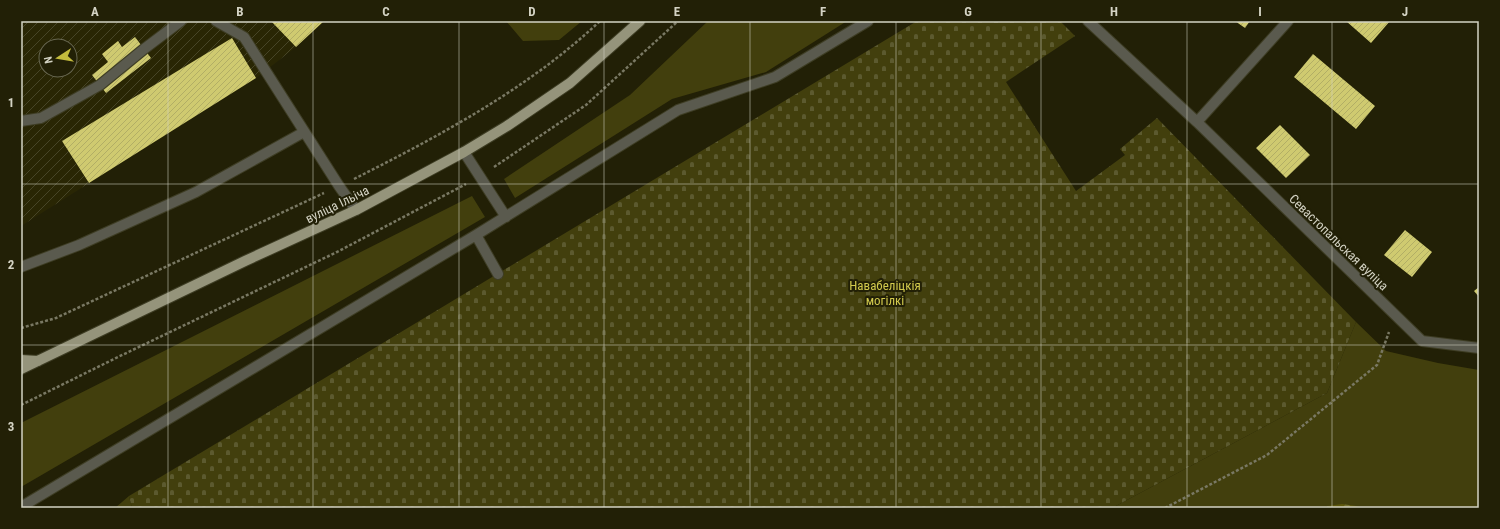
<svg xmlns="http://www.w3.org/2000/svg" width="1500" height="529" viewBox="0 0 1500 529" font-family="'Roboto Condensed',sans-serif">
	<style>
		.industrial { fill: url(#industrial-furrows); fill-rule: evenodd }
		.grass { fill: #423f0d }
		.forest { fill: url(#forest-firs) }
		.cemetery { fill: url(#cemetery-stones) }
		.building { fill: url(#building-hatch) }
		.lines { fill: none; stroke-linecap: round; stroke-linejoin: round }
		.service-casing { stroke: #3e3d24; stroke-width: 12 }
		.minor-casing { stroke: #3e3d24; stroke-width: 12 }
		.primary-casing { stroke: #3e3d24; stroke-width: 12 }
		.path { stroke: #797863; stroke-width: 2.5; stroke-dasharray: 3 2; stroke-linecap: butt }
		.service { stroke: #5a5a4e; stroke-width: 10 }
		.minor { stroke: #5a5a4e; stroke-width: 10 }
		.primary { stroke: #95947b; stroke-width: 10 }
		.grid { fill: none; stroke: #d4d3c4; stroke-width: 1; stroke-opacity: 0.55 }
		.labels { text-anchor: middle; stroke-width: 4; stroke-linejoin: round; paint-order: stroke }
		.street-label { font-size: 13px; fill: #d4d3c4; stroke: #222006 }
		.park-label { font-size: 13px; fill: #d1c94d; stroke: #222006 }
		.neatline { fill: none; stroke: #d4d3c4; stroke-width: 1.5 }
		.grid-label { font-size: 13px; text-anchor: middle; font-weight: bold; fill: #d4d3c4 }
	</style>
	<defs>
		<pattern id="industrial-furrows" width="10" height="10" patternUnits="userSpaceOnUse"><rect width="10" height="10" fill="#292604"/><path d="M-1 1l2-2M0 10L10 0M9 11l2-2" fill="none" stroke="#474527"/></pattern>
		<pattern id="forest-firs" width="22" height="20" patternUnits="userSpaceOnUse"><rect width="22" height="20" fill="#5c570b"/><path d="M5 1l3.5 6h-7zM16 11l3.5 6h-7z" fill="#726e2d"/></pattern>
		<pattern id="cemetery-stones" width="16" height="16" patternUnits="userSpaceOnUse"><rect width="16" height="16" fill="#423f0d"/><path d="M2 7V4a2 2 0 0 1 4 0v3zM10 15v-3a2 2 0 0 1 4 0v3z" fill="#5c5a2f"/></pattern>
		<pattern id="building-hatch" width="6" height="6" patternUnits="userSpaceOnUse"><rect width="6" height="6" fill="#cfca70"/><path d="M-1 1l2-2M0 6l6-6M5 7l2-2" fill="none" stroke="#b2ae65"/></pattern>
	</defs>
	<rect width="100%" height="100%" fill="#222006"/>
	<path class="industrial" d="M21 21H324L296 47 256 78 21 226ZM46 46H70V70H46Z"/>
	<path class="grass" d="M506 21H582L559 40 523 41Z
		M708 21H847L766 72 672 99 515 198 504 179 630 95Z
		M472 196 485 217 21 487V423Z
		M1356 322 1386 351 1438 363 1479 370V508H1112L1327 393Z
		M129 496 132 508H115Z"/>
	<path class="forest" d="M1342 504 1356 506 1361 508H1326L1328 506Z"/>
	<path class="cemetery" d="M917 21H1060L1075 36 1006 82 1076 191 1125 155 1120 149 1157 118 1356 322 1327 393 1112 508H132L129 496Z"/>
	<path class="building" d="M271 21H324L296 47Z
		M1235 21H1250L1245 28Z
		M1346 21H1390L1371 43Z
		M135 37 151 58 106 93 92 75 108 62 102 54 118 41 122 47Z
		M232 38 256 78 89 183 62 141Z
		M1313 54 1375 106 1356 129 1294 77Z
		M1280 125 1310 155 1286 178 1256 148Z
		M1405 230 1432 252 1412 277 1384 255Z
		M1479 287V297L1474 291Z"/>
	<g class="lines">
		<defs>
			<path id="service" d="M216 21 244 37 339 186 356 210
				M21 121 41 118 100 85 144 49 181 21
				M464 152 506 217
				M476 235 498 274
				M21 267 79 245 196 192 304 132
				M21 507 476 235 678 110 775 77 868 21"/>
			<path id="minor" d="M1088 21 1197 122 1422 341 1479 348
				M1197 122 1288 21"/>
			<path id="primary" d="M21 360 38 361
				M21 369 245 261 356 210 464 152 507 126 570 83 640 21"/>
		</defs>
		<use href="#service" class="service-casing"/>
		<use href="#minor" class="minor-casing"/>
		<use href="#primary" class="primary-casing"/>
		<path class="path" d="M494 167 586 105 678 21
			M354 179C441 135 529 88 600 21
			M21 328 56 318 324 193
			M21 405 118 357 337 252 466 184
			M1165 508 1267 455 1377 365 1389 332"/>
		<use href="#service" class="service"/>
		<use href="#minor" class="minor"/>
		<use href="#primary" class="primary"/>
	</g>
	<path class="grid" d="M168 21V508M313 21V508M459 21V508M604 21V508M750 21V508M896 21V508M1041 21V508M1187 21V508M1332 21V508M21 184H1479M21 345H1479"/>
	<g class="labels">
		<g class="street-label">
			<text transform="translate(337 204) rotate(-26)" y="5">вуліца Ільіча</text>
			<text transform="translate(1339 242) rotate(44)" y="5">Севастопальская вуліца</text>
		</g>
		<g class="park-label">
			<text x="885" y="290">Навабеліцкія<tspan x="885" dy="15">могілкі</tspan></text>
		</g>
	</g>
	<rect width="1500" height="529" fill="none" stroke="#222006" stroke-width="44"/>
	<g transform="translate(58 58) rotate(258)"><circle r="19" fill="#222006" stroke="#696852"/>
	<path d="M0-3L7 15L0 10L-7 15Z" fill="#c4bc3d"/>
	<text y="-6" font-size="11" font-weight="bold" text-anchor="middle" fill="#d4d3c4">N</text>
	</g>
	<rect x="22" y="22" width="1456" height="485" class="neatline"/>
	<g class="grid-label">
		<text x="95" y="16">A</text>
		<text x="240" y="16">B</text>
		<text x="386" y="16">C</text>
		<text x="532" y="16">D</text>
		<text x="677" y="16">E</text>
		<text x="823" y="16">F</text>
		<text x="968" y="16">G</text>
		<text x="1114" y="16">H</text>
		<text x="1260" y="16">I</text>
		<text x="1405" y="16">J</text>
		<text x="11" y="107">1</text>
		<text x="11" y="269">2</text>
		<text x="11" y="431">3</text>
	</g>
</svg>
